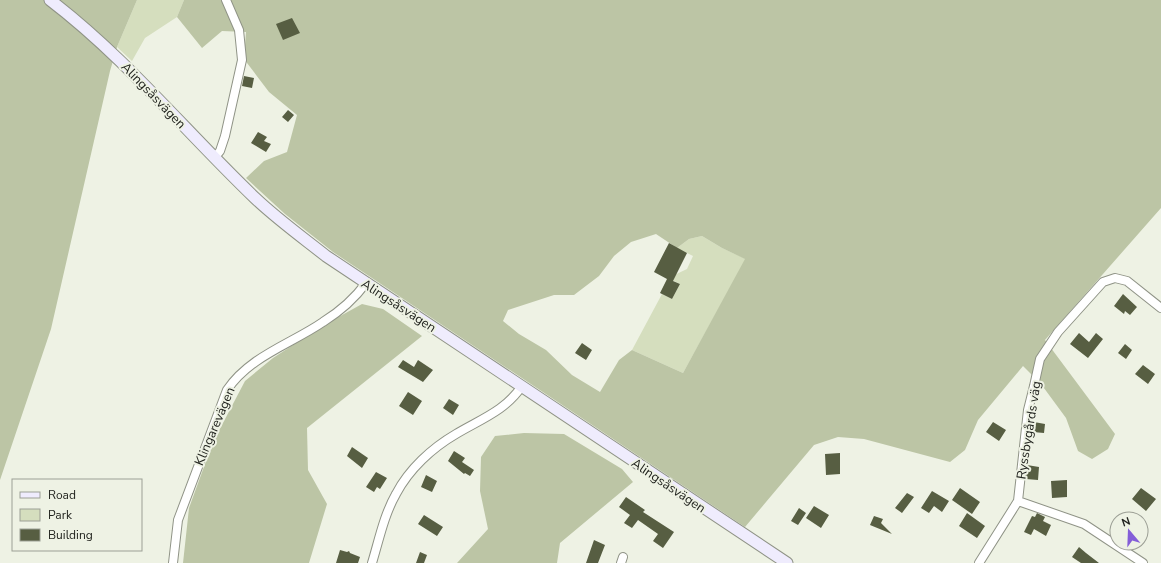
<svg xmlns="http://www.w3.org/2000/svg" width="1161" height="563" viewBox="0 0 1161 563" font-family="'Nunito Sans',sans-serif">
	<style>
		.green { fill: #d5debe }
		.forest { fill: #bcc5a5; fill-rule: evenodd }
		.building { fill: #575e42 }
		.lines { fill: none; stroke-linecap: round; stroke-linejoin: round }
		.street-casing { stroke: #8f9386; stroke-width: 10 }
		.secondary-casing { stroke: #8f9386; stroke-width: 13 }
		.street { stroke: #fff; stroke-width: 8 }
		.secondary { stroke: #efecfd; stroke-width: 11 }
		.labels { text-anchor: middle; stroke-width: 4; stroke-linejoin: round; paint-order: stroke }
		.street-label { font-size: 13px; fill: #21231e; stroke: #eef2e4 }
	</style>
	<rect width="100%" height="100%" fill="#eef2e4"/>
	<path class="green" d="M137 0H184L177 17 145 38 132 61 117 47Z
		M702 236 722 248 746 259 683 373 632 350 662 294 672 299 680 284 668 278 687 269 693 256 677 248 689 239Z"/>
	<path class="forest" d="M0 0H137L117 47 110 71 51 329 0 480Z
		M184 0H1161V208L1045 340 1115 434 1108 449 1092 459 1078 451 1066 418 1041 384 1023 366 978 420 965 450 950 462 864 439 838 437 814 445 745 527 333 252 285 214 246 178 264 161 287 152 297 115 269 92 244 59 246 32 222 31 202 48 177 17ZM656 234 677 248 689 239 702 236 722 248 745 259 683 373 632 350 619 360 600 392 572 375 546 350 519 334 503 321 508 310 554 295H574L599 276 614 256 631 242Z
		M362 304 383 309 422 336 307 428 308 470 327 504 309 563H183L189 508 213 442 245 381 273 358 324 325Z
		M524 433 564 434 622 469 633 482 560 543 557 563H457L488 529 480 491 481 457 495 436Z"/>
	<path class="building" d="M292 18 300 33 283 40 276 24Z
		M244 76 254 78 252 88 242 86Z
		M288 110 294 115 288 122 282 117Z
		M258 132 267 137 264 141 271 144 266 152 251 143Z
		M669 243 687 253 673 281 680 284 672 299 660 293 667 279 654 272Z
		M1123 294 1137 307 1130 315 1125 311 1124 314 1114 306Z
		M1079 333 1089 342 1096 333 1103 339 1088 358 1070 344Z
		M582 343 592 350 586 360 575 353Z
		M1125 344 1132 350 1126 359 1118 353Z
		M403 360 414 367 418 360 433 370 423 382 398 367Z
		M1143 365 1155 374 1148 384 1135 374Z
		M408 392 422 401 413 415 399 406Z
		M449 399 459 405 453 415 443 408Z
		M993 422 1006 430 999 441 986 432Z
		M1034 422 1045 424 1044 433 1033 432Z
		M352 447 368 458 362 468 347 456Z
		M454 451 465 458 462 462 474 470 470 476 465 473 464 474 448 461Z
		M840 453V474L826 475 825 454Z
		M1027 465 1039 467 1038 480 1026 479Z
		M376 472 387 478 380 489 377 487 374 492 366 487Z
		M426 475 437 481 432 492 421 487Z
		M1067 480V497L1052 498 1051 481Z
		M960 488 980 502 972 514 952 500Z
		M1141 488 1156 499 1146 511 1132 499Z
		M932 491 949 501 942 512 934 506 929 513 921 508Z
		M907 493 914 497 902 513 895 508Z
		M626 497 645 510 643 512 674 532 663 548 653 541 658 534 638 520 632 528 624 523 630 515 619 507Z
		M814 506 829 515 821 528 806 518Z
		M799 508 806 513 798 525 791 521Z
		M967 513 985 526 977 538 959 526Z
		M1037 513 1045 517 1043 521 1051 525 1046 536 1034 529 1031 535 1024 532 1032 516 1035 517Z
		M424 515 443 527 437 536 418 524Z
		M874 516 883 519 881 523 892 534 870 525Z
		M594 540 605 545 598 563H586Z
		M1079 547 1086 553 1099 563H1081L1072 557Z
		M340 550 347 552 349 551 350 553 360 557 358 563H336Z
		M420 552 427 555 424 563H416Z"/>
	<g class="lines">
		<defs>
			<path id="street" d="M215 157 220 151 225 136 242 60 239 30 226 0
				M1018 501 1084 524 1143 563
				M173 563 178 520 227 390C250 356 291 344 323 322 339 312 355 298 366 283
				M372 563C379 540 384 515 396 494 409 469 432 448 456 434 481 419 505 411 522 386
				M621 563 623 557
				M979 563 1018 501 1028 410 1034 386 1040 359 1058 332 1103 282 1115 278 1127 281 1161 308"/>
			<path id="secondary" d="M50 0C126 58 186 132 255 198 277 219 302 237 326 256L787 563"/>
		</defs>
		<use href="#street" class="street-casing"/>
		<use href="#secondary" class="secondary-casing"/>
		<use href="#street" class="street"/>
		<use href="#secondary" class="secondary"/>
	</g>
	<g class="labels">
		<g class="street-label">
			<text transform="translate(154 95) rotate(46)" y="5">Alingsåsvägen</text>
			<text transform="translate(399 305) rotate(33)" y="5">Alingsåsvägen</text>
			<text transform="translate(214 426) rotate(-67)" y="5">Klingarevägen</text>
			<text transform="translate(1028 430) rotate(-81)" y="5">Ryssbygårds väg</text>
			<text transform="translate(669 485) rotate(34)" y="5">Alingsåsvägen</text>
		</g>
	</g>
	<rect x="12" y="479" width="130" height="72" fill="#eef2e4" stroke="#9c9f95"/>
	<rect x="20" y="492" width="20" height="6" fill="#efecfd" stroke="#9c9f95"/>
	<text x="48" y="499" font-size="12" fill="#21231e">Road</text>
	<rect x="20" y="509" width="20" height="12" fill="#d5debe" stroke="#9c9f95"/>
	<text x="48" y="519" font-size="12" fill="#21231e">Park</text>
	<rect x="20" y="529" width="20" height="12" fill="#575e42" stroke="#9c9f95"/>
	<text x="48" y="539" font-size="12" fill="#21231e">Building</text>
	<g transform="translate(1129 531) rotate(341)"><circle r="19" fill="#eef2e4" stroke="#9c9f95"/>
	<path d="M0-3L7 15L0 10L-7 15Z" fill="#845ed8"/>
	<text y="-6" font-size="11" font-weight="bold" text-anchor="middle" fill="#21231e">N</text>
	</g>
</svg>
